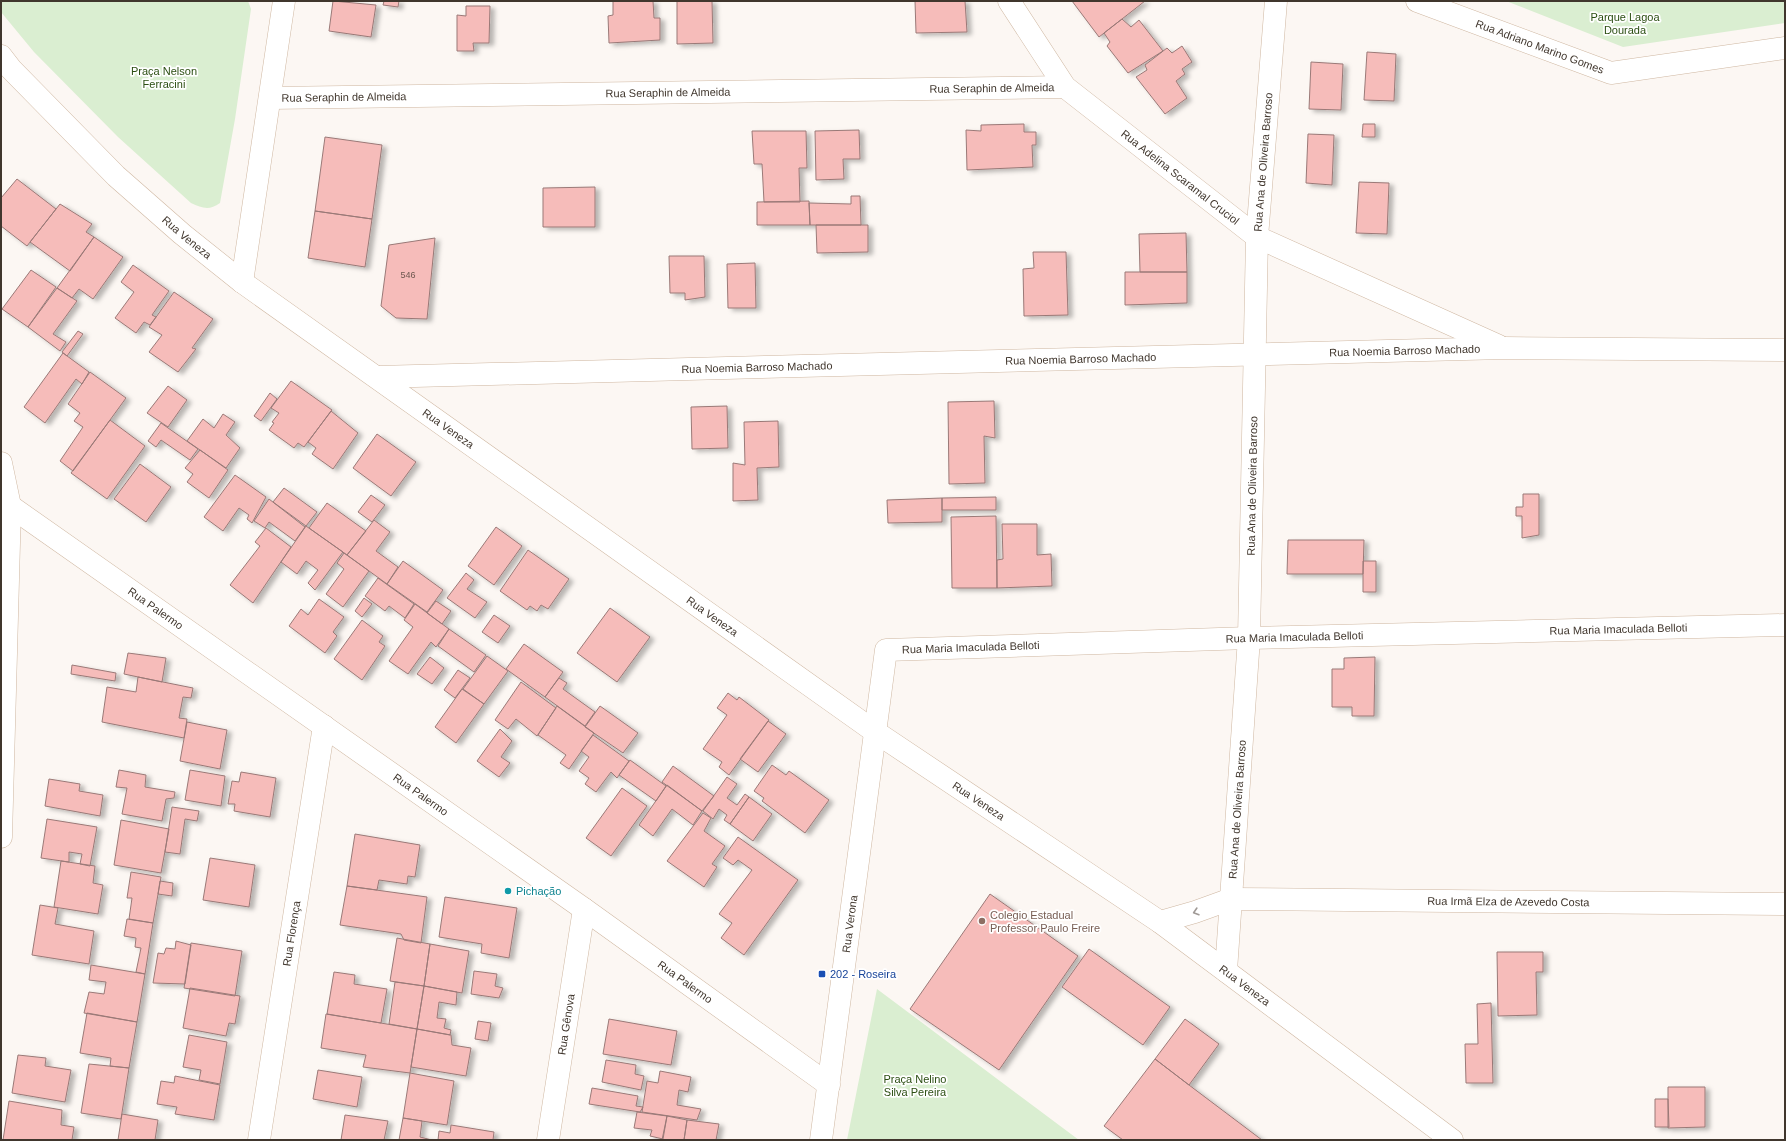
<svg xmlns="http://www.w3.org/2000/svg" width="1786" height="1141" viewBox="0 0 1786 1141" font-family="Arial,sans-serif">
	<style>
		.green { fill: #daeed1 }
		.building { fill: #f6bcba; stroke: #9a7977; filter: url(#shadow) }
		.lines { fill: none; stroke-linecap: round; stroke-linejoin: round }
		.minor-casing { stroke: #cfb7a1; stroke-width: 23 }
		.minor { stroke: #fff; stroke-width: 22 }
		.oneway { stroke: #a09a96 }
		.culture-dot { fill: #0f9aa8; stroke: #fff; stroke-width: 1.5 }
		.education-dot { fill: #8d6e63; stroke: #fff; stroke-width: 1.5 }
		.transit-dot { fill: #1a4fb4; stroke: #fff; stroke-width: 1.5 }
		.labels { text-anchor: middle; stroke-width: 3.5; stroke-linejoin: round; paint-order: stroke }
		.number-label { font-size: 9px; fill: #6e5850 }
		.park-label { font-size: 11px; fill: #2b4e12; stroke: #fff }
		.street-label { font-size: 11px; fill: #40362d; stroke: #fff }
		.culture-label { font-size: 11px; fill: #0d838f; stroke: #fff; text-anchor: start }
		.education-label { font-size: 11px; fill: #785e54; stroke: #fff; text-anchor: start }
		.transit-label { font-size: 11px; fill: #164399; stroke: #fff; text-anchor: start }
	</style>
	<defs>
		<filter id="shadow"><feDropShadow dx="4.5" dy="2.5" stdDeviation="2" flood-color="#0004"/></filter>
	</defs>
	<rect width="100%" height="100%" fill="#fcf7f3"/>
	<path class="green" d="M1 1H248L251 9 235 119 220 203C209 211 202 208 191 203L118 137 34 52 1 12Z
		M1506 1H1785V23L1623 47Z
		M877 989 1079 1140H847Z"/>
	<path class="building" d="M333 1 376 5 371 37 329 31Z
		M384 1H399L398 7 383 5Z
		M613 1H653L654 18H660V40L609 43 608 16 613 15Z
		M677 1H712L713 43 677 44Z
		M915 1H965L967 32 916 33Z
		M1072 1H1145L1099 37Z
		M466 6H490L489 43H473L474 51H457V15L466 16Z
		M1122 19 1131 27 1139 20 1163 51 1128 73 1107 46 1110 42 1104 33Z
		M1182 46 1192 62 1182 69 1185 74 1176 81 1187 98 1165 114 1136 77 1147 70 1145 65 1167 48 1172 53Z
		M1367 52 1396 54 1394 101 1364 100Z
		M1311 62 1343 64 1341 110 1309 109Z
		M1024 124V132H1036V145H1032L1033 167 967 170 966 130 981 131V125Z
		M1363 124H1375V137H1362Z
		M859 130 860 159H843L844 179 816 180 815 131Z
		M752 131H806L807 168H799L800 202H764L762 164H754Z
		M1308 134 1334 135 1332 185 1306 183Z
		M325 137 382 145 372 219 315 211Z
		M17 179 56 209 27 246 1 226V198Z
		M1359 182 1389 183 1387 234 1356 233Z
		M595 187V227H543V188Z
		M851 196H860L861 225H810L809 203 851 204Z
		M809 201 810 225H757V202Z
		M60 204 92 224 86 232 94 237 70 271 30 242Z
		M315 211 372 219 365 267 308 258Z
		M816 225H868V252L817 253Z
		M1186 233 1187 272H1140L1139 234Z
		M94 237 123 257 93 299 79 289 72 298 57 288Z
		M435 238 427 319 396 318 381 306 389 245Z
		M1033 252H1066L1068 315 1024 316 1023 269 1034 268Z
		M669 256H704L705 297 685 300V293H670Z
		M755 263 756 308H728L727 264Z
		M133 265 169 291 152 315 156 317 150 325 144 322 136 333 115 318 134 292 121 282Z
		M31 270 56 287 28 327 2 309Z
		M1125 272H1187V303L1125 305Z
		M57 288 77 301 53 334 66 342 60 351 28 327Z
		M174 292 213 319 192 348 196 349 178 372 149 352 162 335 149 327Z
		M78 331 83 334 67 356 62 352Z
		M63 353 89 372 82 384 76 379 45 423 24 407Z
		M90 372 126 398 73 471 60 461 83 427 74 421 80 413 68 404Z
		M291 381 332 410 304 447 298 443 294 448 269 430 274 423 272 422 279 413 271 408Z
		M168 386 187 400 168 427 147 413Z
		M270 393 277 399 261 421 254 416Z
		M994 401 995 438 984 436 985 483 949 484 948 402Z
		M727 406 728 448 692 449 691 407Z
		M331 411 358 433 333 469 312 454 316 448 308 442Z
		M223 414 235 422 226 435 240 448 226 468 187 441 203 419 214 428Z
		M110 420 145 446 107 499 71 473Z
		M778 421 779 467 757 468 758 500 733 501V463L745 465 744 422Z
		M161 423 198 449 190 460 161 440 156 447 148 441Z
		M377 434 416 462 391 496 353 468Z
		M200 450 228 470 209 498 187 482 193 474 185 468Z
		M140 464 171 487 146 522 114 499Z
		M235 475 266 497 252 523 247 519 249 515 239 508 223 531 204 517Z
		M284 488 317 512 306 526 273 502Z
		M1523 494H1539V535L1522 538V516H1516V507H1523Z
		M371 495 385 505 372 522 358 512Z
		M996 497V510H942V498Z
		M942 498V522L888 523 887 500Z
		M269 499 305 527 295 541 269 522 265 528 254 521Z
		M327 503 366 531 347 555 309 528Z
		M996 516 997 588H952L951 517Z
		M374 520 390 532 376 551 398 567 387 584 347 555Z
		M1002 524H1037V555L1051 554 1052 586 997 588V560L1003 559Z
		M306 526 343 552 315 590 308 583 318 570 306 561 297 574 281 562Z
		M496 527 522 546 494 585 468 566Z
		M266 528 291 547 253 603 230 585 260 546 255 542Z
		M1288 540H1364L1363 574H1287Z
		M528 550 569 579 548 609 541 605 537 611 530 606 527 610 500 591Z
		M344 553 369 571 343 607 326 594 344 569 337 563Z
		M403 561 443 590 427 612 387 584Z
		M1363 561H1376V592H1363Z
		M466 573 474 580 467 589 487 602 475 618 447 598Z
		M378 578 414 604 405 618 389 606 385 611 365 596Z
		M364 598 372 604 362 617 355 611Z
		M319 599 344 617 333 632 337 636 325 653 289 626 301 609 308 615Z
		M436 601 451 611 442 624 427 613Z
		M415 604 449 629 436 647 431 642 408 674 389 661 413 627 404 620Z
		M610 608 650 637 617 682 577 653Z
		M494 615 510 626 498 643 482 632Z
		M362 620 383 636 379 642 385 646 362 680 334 659Z
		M449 629 486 655 474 672 438 646Z
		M524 644 563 672 545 697 506 669Z
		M128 653 166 658 162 682 124 674Z
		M487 656 508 671 484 704 463 689Z
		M430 657 444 668 432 684 417 674Z
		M1375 657 1374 716H1352V707H1332V669H1344V658Z
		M72 665 116 673 115 681 71 674Z
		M458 670 470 678 455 698 444 690Z
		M138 677 193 688 191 698 183 697 179 718 187 719 184 738 102 722 107 687 136 692Z
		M559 678 567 683 563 689 595 712 585 726 545 697Z
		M521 682 556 708 537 736 516 719 508 729 495 720Z
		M462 689 484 704 456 743 435 727Z
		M728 693 737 700 739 697 769 720 729 775 719 767 722 762 703 749 727 715 717 708Z
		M557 706 594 733 569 769 560 763 566 755 538 735Z
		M600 706 638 733 623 753 585 727Z
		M768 721 786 734 758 772 740 759Z
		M187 722 227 730 220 769 180 761Z
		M500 729 512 741 501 757 510 763 499 777 477 761Z
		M593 735 629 761 617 778 611 772 596 792 585 784 589 778 579 771 589 757 581 751Z
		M630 760 666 786 656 801 619 775Z
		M772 765 786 775 789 771 829 800 805 833 762 801 764 798 754 791Z
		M673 766 714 796 702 811 662 782Z
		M119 770 146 775 145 787 175 792 174 798 166 799 162 821 122 814 127 788 116 787Z
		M190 770 225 776 221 806 185 800Z
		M241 772 276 778 270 817 234 811 235 804H228L232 781 239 782Z
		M727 777 737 784 727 798 737 805 745 794 749 797 730 824 724 820 727 815 719 809 713 819 703 811Z
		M49 779 80 784 79 791 103 795 100 816 45 806Z
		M667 785 702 811 693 825 672 809 653 836 639 825Z
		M622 788 647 806 611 856 586 838Z
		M749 797 772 814 753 841 730 824Z
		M172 807 199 811 197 821 185 819 180 854 165 852Z
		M703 813 711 818 704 831 725 846 712 864 717 867 704 887 667 861Z
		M47 819 97 827 90 866 80 864 82 854 69 852V862L41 858Z
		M121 820 169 829 161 873 114 865Z
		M355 834 420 845 415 877 408 876 407 884 379 880 377 890 347 886Z
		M738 837 798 880 744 955 721 938 732 923 719 914 752 870 738 860 733 865 723 858Z
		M210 858 255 865 249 907 203 900Z
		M61 861 95 866 93 883 103 885 98 914 54 907Z
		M131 872 161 877 153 923 129 919 132 898H127Z
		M160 881 173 883 172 896 158 894Z
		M347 886 427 897 421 943 404 940 401 934 340 925Z
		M990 894 1078 956 999 1070 910 1009Z
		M445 897 517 908 509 958 481 953 482 944 439 937Z
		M40 905 58 908 55 924 94 931 89 964 32 955Z
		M127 919 153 923 145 974 136 972 141 948 135 947 136 938 124 936Z
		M397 938 430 944 424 986 390 981Z
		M176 941 191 945 185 984 153 983 158 953 164 954 166 948 175 949Z
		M191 943 242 951 235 996 184 988Z
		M430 944 469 951 462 993 424 986Z
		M1089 949 1170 1007 1143 1045 1062 987Z
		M1497 952H1543V972H1536L1537 1015 1498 1016Z
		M91 965 145 974 137 1022 84 1013 89 992 104 994 106 982 89 980Z
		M474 971 497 974 495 986 503 988 499 998 471 994Z
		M334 972 355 975 354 984 387 989 381 1023 327 1014Z
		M395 982 424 986 417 1029 389 1024Z
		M424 986 457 992 456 1005 439 1002 437 1018 446 1019 444 1028 451 1030 450 1035 417 1029Z
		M190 988 240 996 235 1024 229 1023 226 1036 183 1028Z
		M1491 1003 1493 1083H1466L1465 1044H1478L1477 1004Z
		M87 1013 137 1022 129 1068 110 1066 111 1058 80 1053Z
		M326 1014 417 1029 410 1073 363 1067 366 1055 321 1048Z
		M609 1019 677 1031 671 1065 603 1054Z
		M1185 1019 1219 1044 1189 1085 1155 1059Z
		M478 1021 491 1023 488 1041 475 1039Z
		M417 1029 451 1035 452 1045 471 1048 466 1076 411 1067Z
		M189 1035 227 1042 220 1084 199 1080 201 1070 183 1067Z
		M18 1055 46 1058 45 1066 71 1070 65 1102 12 1093Z
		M1155 1059 1189 1085 1262 1140H1123L1104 1126Z
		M606 1060 636 1065 635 1074 644 1076 641 1090 602 1082Z
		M89 1064 129 1068 121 1119 81 1113Z
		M318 1070 362 1077 357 1107 313 1099Z
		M660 1071 691 1077 688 1092 679 1090 677 1105 701 1109 697 1120 642 1112 647 1081 658 1083Z
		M410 1073 454 1081 447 1125 403 1118Z
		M175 1076 220 1085 214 1120 175 1114 177 1107 157 1104 161 1081 174 1083Z
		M1668 1087H1705V1127L1668 1128Z
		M592 1088 638 1096 636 1106 643 1107 640 1112 589 1104Z
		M1655 1099H1668L1669 1127H1655Z
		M9 1101 62 1110 61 1125 74 1127 72 1140H3Z
		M637 1112 667 1116 663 1139 650 1136 652 1130 634 1128Z
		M122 1114 158 1120 155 1140H118Z
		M345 1115 388 1121 384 1140H341Z
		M667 1116 687 1120 684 1140H662Z
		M403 1118 422 1121 420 1137 432 1140H399Z
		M687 1120 719 1124 716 1140H684Z
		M451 1125 494 1132 493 1140H438L439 1131 450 1133Z"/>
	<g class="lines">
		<defs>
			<g id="minor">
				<path id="s1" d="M1009 1 1065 87 1257 237 1499 346"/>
				<path id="s2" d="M1417 1 1611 73 1785 48"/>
				<path id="s3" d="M1 56 11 69 116 176 182 234 242 282 874 731 1160 922 1452 1140"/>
				<path id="s4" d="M270 98 1065 87"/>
				<path d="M242 282 284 1"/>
				<path id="s5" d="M377 377 1504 348 1785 350"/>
				<path d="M1 463 10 506 1 837"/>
				<path id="s6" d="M10 506 584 909 829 1085"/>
				<path id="s7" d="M1160 922 1195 912 1231 899 1785 904"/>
				<path id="s8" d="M1226 971 1249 638 1257 237 1276 1"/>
				<path id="s9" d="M259 1140 324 726"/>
				<path id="s10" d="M548 1140 584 909"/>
				<path id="s11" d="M821 1140 886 650 1249 638 1785 625"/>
			</g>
		</defs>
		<use href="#minor" class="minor-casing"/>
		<use href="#minor" class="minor"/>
	</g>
	<defs><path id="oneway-chevron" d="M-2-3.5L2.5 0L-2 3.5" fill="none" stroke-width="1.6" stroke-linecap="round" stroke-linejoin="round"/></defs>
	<use class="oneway" href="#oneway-chevron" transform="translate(1196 912) rotate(163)"/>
	<circle class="culture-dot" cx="508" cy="891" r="4"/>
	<circle class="education-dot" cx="982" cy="921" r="4"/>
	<rect class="transit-dot" x="818" y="970" width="8" height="8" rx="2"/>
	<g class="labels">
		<g class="number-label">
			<text x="408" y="278">546</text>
		</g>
		<g class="park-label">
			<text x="1625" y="21">Parque Lagoa<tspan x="1625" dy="13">Dourada</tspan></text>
			<text x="164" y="75">Praça Nelson<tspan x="164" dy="13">Ferracini</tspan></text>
			<text x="915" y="1083">Praça Nelino<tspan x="915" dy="13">Silva Pereira</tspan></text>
		</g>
		<g class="street-label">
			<text dy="4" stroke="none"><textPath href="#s2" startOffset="131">Rua Adriano Marino Gomes</textPath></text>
			<text dy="4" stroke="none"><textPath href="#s4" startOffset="722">Rua Seraphin de Almeida</textPath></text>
			<text dy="4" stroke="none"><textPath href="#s4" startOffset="398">Rua Seraphin de Almeida</textPath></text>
			<text dy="4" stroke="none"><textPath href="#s4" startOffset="74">Rua Seraphin de Almeida</textPath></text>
			<text dy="4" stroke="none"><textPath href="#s8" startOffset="810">Rua Ana de Oliveira Barroso</textPath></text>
			<text dy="4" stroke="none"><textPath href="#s1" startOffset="249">Rua Adelina Scaramal Cruciol</textPath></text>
			<text dy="4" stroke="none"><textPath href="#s3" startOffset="260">Rua Veneza</textPath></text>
			<text dy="4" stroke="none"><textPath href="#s5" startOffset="1028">Rua Noemia Barroso Machado</textPath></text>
			<text dy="4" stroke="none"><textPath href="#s5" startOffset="704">Rua Noemia Barroso Machado</textPath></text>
			<text dy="4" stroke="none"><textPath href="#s5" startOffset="380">Rua Noemia Barroso Machado</textPath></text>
			<text dy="4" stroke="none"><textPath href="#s3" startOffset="584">Rua Veneza</textPath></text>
			<text dy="4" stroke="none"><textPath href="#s8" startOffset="486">Rua Ana de Oliveira Barroso</textPath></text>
			<text dy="4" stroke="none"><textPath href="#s6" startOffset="178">Rua Palermo</textPath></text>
			<text dy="4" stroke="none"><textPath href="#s3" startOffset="908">Rua Veneza</textPath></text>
			<text dy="4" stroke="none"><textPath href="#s11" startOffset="1227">Rua Maria Imaculada Belloti</textPath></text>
			<text dy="4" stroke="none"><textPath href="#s11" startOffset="903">Rua Maria Imaculada Belloti</textPath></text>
			<text dy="4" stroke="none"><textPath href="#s11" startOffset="579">Rua Maria Imaculada Belloti</textPath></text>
			<text dy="4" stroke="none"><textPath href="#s6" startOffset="502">Rua Palermo</textPath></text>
			<text dy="4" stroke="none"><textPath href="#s3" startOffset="1232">Rua Veneza</textPath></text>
			<text dy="4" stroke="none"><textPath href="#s8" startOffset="162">Rua Ana de Oliveira Barroso</textPath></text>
			<text dy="4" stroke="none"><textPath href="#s7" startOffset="352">Rua Irmã Elza de Azevedo Costa</textPath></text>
			<text dy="4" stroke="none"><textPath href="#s11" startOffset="218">Rua Verona</textPath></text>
			<text dy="4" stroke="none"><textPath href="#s9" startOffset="209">Rua Florença</textPath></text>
			<text dy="4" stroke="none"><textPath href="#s6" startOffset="826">Rua Palermo</textPath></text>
			<text dy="4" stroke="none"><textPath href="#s3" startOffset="1556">Rua Veneza</textPath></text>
			<text dy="4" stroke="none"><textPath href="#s10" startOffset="117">Rua Gênova</textPath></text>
		</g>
		<g class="culture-label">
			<text x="516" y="895">Pichação</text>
		</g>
		<g class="education-label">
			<text x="990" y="919">Colegio Estadual<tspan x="990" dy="13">Professor Paulo Freire</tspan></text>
		</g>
		<g class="transit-label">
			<text x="830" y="978">202 - Roseira</text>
		</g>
	</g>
	<rect width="1786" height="1141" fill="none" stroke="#40362d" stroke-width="4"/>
</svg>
